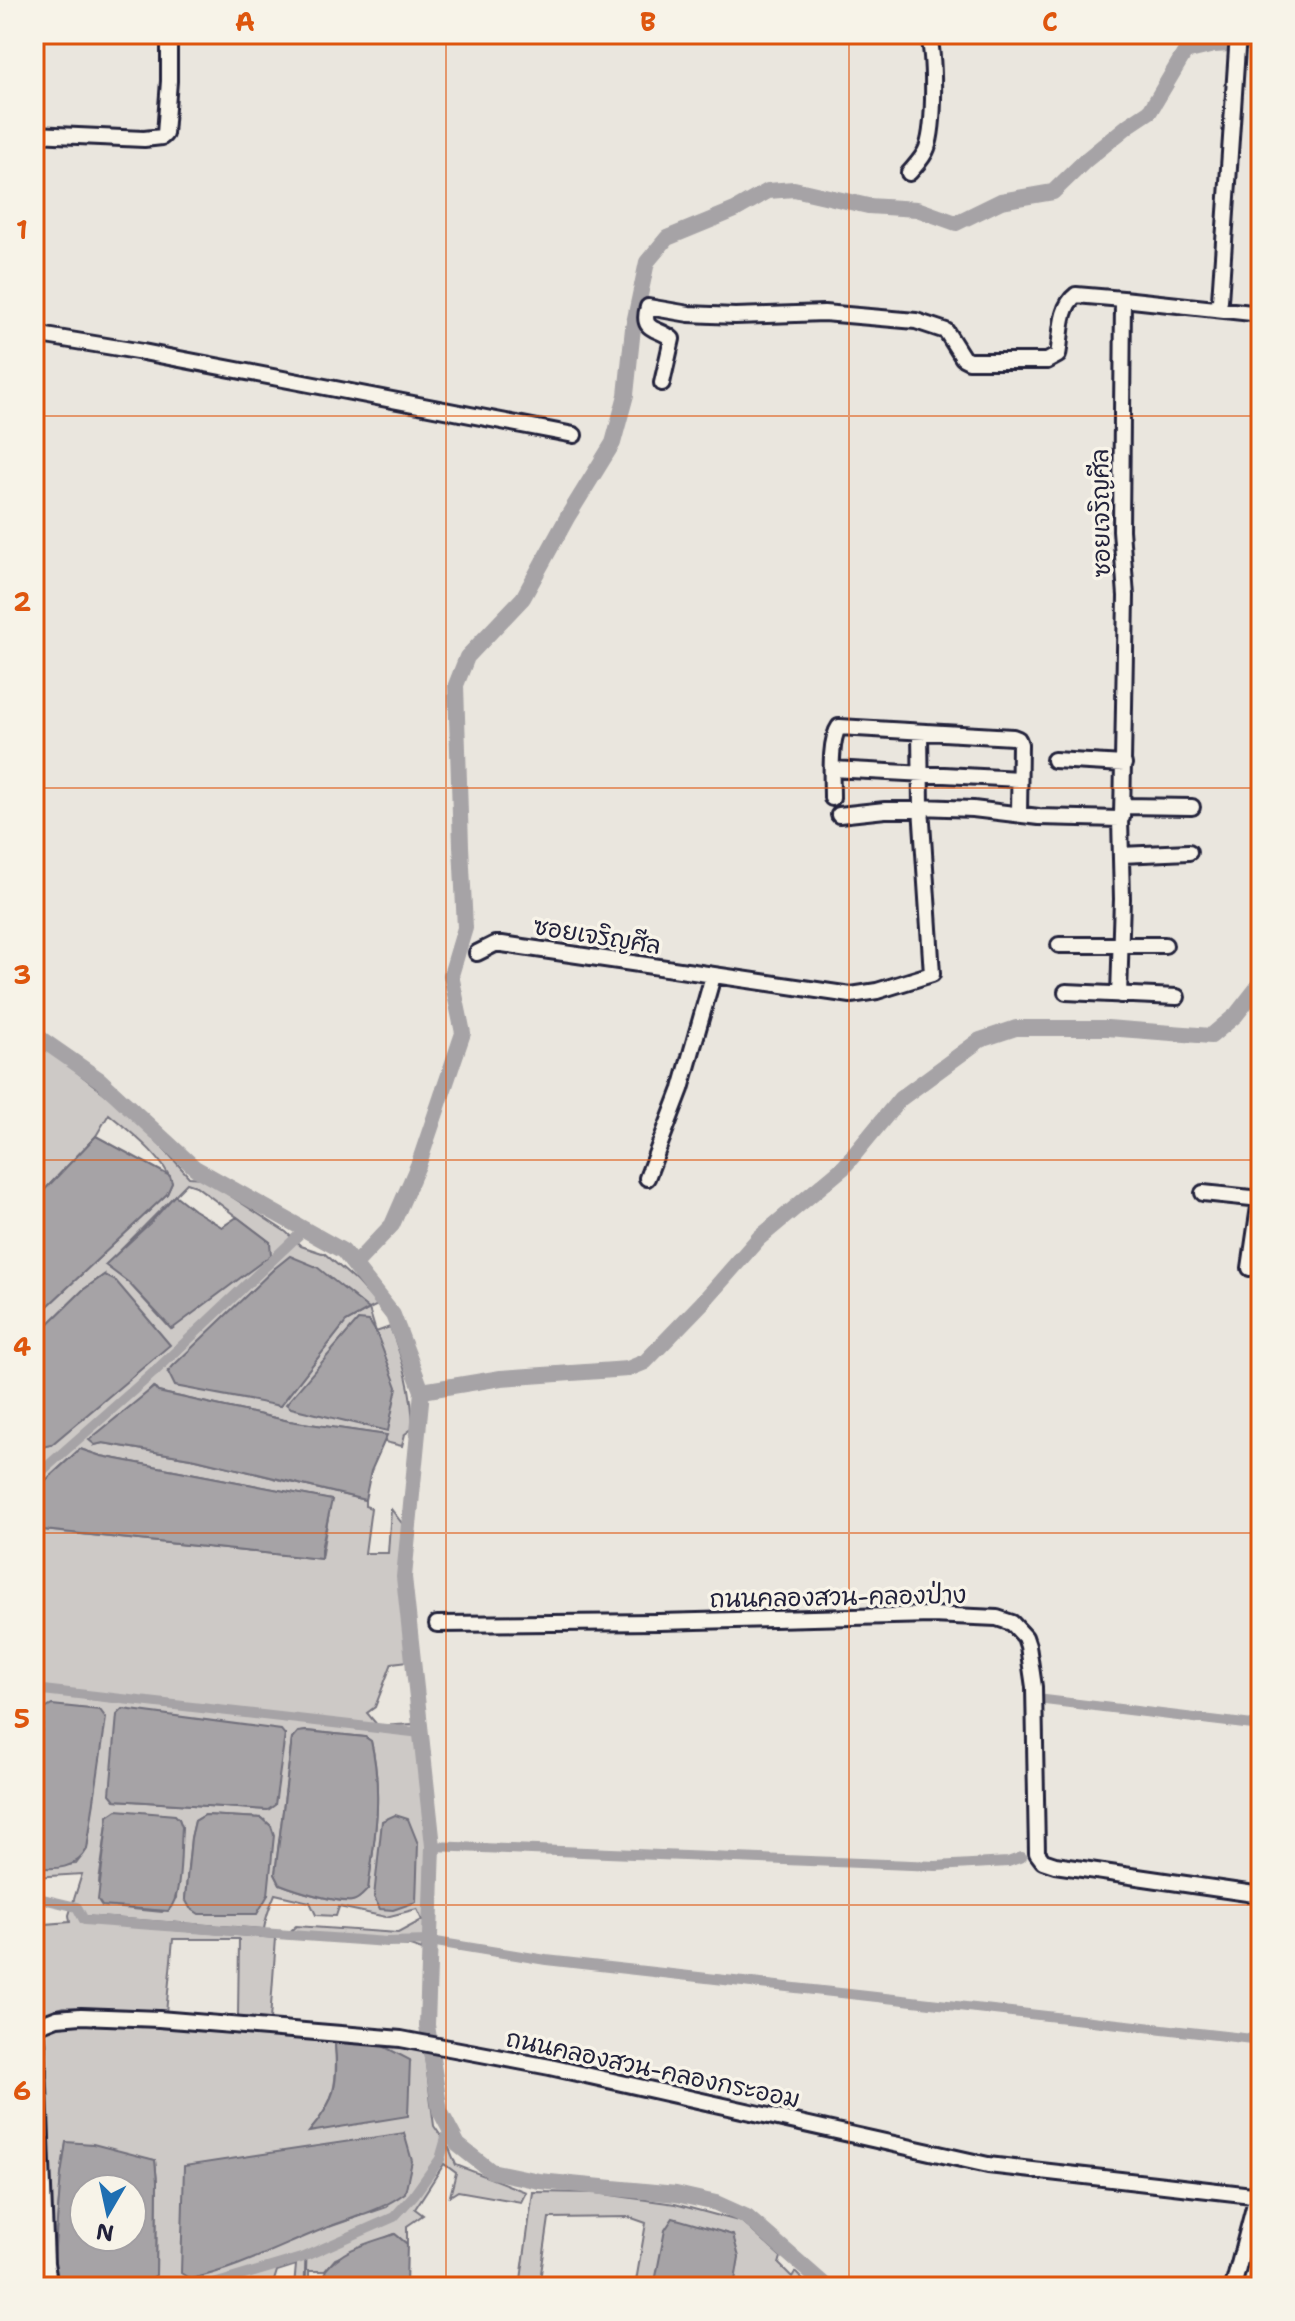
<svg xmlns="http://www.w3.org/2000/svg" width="1295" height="2321" viewBox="0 0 1295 2321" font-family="'Shantell Sans','Playpen Sans Thai',sans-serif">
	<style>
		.green { fill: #cdc9c6; stroke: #787680; stroke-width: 2; fill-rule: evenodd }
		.water { fill: #a6a3a6; stroke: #716f7b; stroke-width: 2; fill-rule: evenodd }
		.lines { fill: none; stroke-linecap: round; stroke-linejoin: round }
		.stream { stroke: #716f7b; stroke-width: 3 }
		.canal { stroke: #a6a3a6; stroke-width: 10 }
		.river { stroke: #a6a3a6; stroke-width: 16 }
		.minor-casing { stroke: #22223b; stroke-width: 20 }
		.minor { stroke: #f7f3e8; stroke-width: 14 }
		.grid { fill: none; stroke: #de560e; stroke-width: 2; stroke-opacity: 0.55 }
		.labels { text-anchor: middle; stroke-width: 7; stroke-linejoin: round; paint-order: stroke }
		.street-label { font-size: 24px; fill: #22223b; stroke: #f7f3e8 }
		.neatline { fill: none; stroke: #de560e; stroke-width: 3 }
		.grid-label { font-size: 26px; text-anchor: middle; font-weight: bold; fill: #de560e }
	</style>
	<rect width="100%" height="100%" fill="#eae6de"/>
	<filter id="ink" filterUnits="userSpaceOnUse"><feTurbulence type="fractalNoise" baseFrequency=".0125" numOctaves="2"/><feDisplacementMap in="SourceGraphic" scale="16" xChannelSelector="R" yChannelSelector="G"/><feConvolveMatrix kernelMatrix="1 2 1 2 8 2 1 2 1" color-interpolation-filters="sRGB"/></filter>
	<g filter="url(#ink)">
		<path class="green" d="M34 1046 47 1049 113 1100 158 1142 189 1177 203 1178 286 1232 301 1246 325 1254 356 1281 378 1305 369 1309 376 1332 390 1327C404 1363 412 1390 413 1428L405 1434 402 1446 385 1442 386 1435 289 1421 158 1392 153 1387 95 1445 103 1443 196 1459 365 1500V1506L371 1508 365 1553H388L391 1509 404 1526C400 1572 403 1616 409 1661L392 1663 375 1707 367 1713 378 1726 413 1724C428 1795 436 1879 422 1950L410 1946 283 1938 296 1926 398 1933 422 1920 417 1909 386 1917 339 1907 336 1916 316 1915 310 1902 275 1894C270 1906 266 1915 264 1929L85 1916 86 1923 276 1938 270 2020 238 2017 239 1939H173L166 2013 64 2007 34 2017V1925L70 1922 69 1915 82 1874 34 1877V1867L76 1864 87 1849 105 1718 46 1709 34 1775V1529L321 1559 331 1500 101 1456 80 1449 34 1491V1458L37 1455 34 1439 42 1447 104 1275 83 1290 34 1338V1319L167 1194 172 1183C164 1157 129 1131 109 1114L96 1136 34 1201ZM187 1183 196 1186 270 1242 171 1329 129 1283 106 1265ZM275 1268 368 1310 346 1322 280 1406 168 1372ZM306 1731 365 1737 371 1741C383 1793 375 1837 368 1889 363 1894 359 1900 352 1901 336 1903 295 1890 280 1884L275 1874 292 1739 298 1733ZM285 1735 267 1810 115 1800ZM205 1815 262 1818 271 1826 185 1899 191 1838 195 1821ZM108 1817 179 1819 182 1827 176 1898 162 1912 103 1906 99 1882Z
			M65 2022 179 2025 341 2040 335 2045C338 2082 335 2102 310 2131L410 2061 381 2045 424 2049 434 2126 449 2148 456 2165 526 2192 521 2202 458 2191 450 2196 456 2173 444 2164 415 2209 423 2215 407 2226V2244L395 2234 335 2259 325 2271H309V2286L328 2284 329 2287H294L296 2265 277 2271 272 2287H141L156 2275 157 2182 155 2160 66 2143 61 2176 52 2282 41 2033 48 2026ZM404 2133 406 2143 387 2207 332 2226Z
			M533 2192 596 2193 675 2204 742 2222 781 2257 779 2264 792 2277 795 2272 810 2287H635L646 2223 629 2217 549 2218 539 2287H520Z"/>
		<path class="water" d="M96 1136 170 1176 172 1183 167 1194 34 1319V1201Z
			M175 1195 194 1210 222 1227 237 1217 270 1242 271 1255 172 1329 129 1283 105 1265 151 1222Z
			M290 1256 317 1267 369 1309 346 1322 280 1406 175 1386 168 1372 173 1366 275 1268Z
			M104 1275 116 1281 170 1345 51 1445 42 1447 34 1439V1338L83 1290Z
			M358 1320 369 1321 376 1332 397 1387 388 1431 291 1408 286 1404Z
			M154 1387 158 1392 289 1421 387 1435 371 1471 365 1500 196 1459 103 1443 95 1445 89 1440Z
			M80 1449 101 1456 332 1500 321 1549V1559L34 1529V1491Z
			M52 1705 100 1710 106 1718 87 1849C77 1869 55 1870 34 1867V1775L45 1709Z
			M123 1709 281 1730 285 1735 275 1805 268 1810 115 1800 110 1794 117 1715Z
			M306 1731 365 1737 371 1741C383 1793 375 1837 368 1889 363 1894 359 1900 352 1901 337 1903 295 1890 280 1884L275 1874 292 1739 298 1732Z
			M117 1810 175 1815 179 1819 182 1827C180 1849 183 1896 168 1911L102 1906 98 1900 108 1816Z
			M205 1815 262 1818 271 1826 274 1835 268 1895 257 1914H199L190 1908 185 1899 191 1838 195 1821Z
			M395 1815 408 1819 418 1844 416 1902 393 1910 380 1909 374 1897 382 1821Z
			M341 2040 381 2045 410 2060 408 2116 309 2132C335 2102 339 2083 335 2045Z
			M404 2133 412 2161 405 2193C382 2210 357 2216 331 2226 284 2244 239 2269 190 2279L181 2273 184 2166Z
			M66 2142 93 2144 155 2160 157 2182 156 2275 141 2287H53L52 2282 61 2175ZM84 2189H132V2237H84Z
			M673 2218 733 2235 739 2257 734 2287H654L665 2230Z
			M395 2234 407 2244 406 2287H329L325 2271C343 2248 369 2243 395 2234Z"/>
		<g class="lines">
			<path class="stream" d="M34 1053 43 1040
				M305 2287 306 2256"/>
			<path class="canal" d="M34 1478 153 1373 304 1230
				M34 1689 421 1733
				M1045 1700 1261 1726
				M433 1846 936 1866 1008 1862 1022 1857
				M34 1897 77 1907 84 1920 387 1942 430 1941 546 1960 1261 2040
				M204 2287 301 2258 394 2217 414 2195 440 2159 449 2128"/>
			<path class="river" d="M34 1034 100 1080 195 1168 343 1251 393 1315 422 1391 404 1577 433 1846 427 2025 440 2111 458 2145 491 2171 539 2181 676 2194 716 2203 747 2217 827 2287
				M354 1265 392 1225 419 1163 463 1033 451 975 465 928 461 846 456 685 467 657 523 598 568 516 613 443 626 395 633 328 647 262 667 238 735 210 768 191 794 189 868 206 917 209 956 223 1001 201 1053 192 1086 160 1129 125 1150 111 1185 52 1214 45 1261 42
				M422 1391 501 1378 628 1369 645 1362 702 1303 759 1238 844 1167 900 1099 980 1040 1016 1028H1107L1211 1036 1236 1015 1261 983"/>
			<defs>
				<path id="minor" d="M34 134 144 139 162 137 165 134 169 81V34
					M909 173C915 166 924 157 927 148 935 126 935 55 928 34
					M1216 308 1220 301 1238 34
					M34 334 143 352 574 435
					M662 383 672 339C659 327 640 333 648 307L689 314 735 316 824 313 916 321 946 331 963 358 969 361H1047L1058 355C1062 335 1059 308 1076 295L1123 299
					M1054 760 1124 764
					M832 769 1019 779
					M832 798C832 780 829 741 839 727L1013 737 1018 739 1020 744 1019 814
					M1124 806 1192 807
					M921 807 973 809 1039 817 1120 819 1122 817 1126 596 1121 530 1123 299 1261 314
					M839 815 885 810H921
					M1121 855 1189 852
					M1059 945H1165
					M477 953 495 944H502L851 995 877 991 932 974 921 807 920 732
					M1066 992 1177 997
					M1119 995 1122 899 1120 819
					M647 1178 681 1089 713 976
					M1203 1193 1261 1199
					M1250 1268 1261 1193
					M437 1624 659 1622 932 1615 997 1618 1012 1623 1025 1637 1028 1646 1034 1687 1037 1853 1043 1861 1055 1865 1261 1895
					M34 2027 57 2018 81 2016 159 2019 401 2039 550 2067 988 2165 1261 2196
					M34 2029 37 2038 46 2263 50 2287
					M1233 2287 1257 2196"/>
			</defs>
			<use href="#minor" class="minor-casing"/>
			<use href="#minor" class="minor"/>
		</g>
	</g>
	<path class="grid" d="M446 34V2287M849 34V2287M34 416H1261M34 788H1261M34 1160H1261M34 1533H1261M34 1905H1261"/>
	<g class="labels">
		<g class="street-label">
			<text transform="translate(1101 513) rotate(-91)" y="8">ซอยเจริญศีล</text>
			<text transform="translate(597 936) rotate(9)" y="8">ซอยเจริญศีล</text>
			<text transform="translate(838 1597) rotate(-1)" y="8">ถนนคลองสวน-คลองป่าง</text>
			<text transform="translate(653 2069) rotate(12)" y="8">ถนนคลองสวน-คลองกระออม</text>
		</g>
	</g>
	<rect width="1295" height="2321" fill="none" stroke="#f7f3e8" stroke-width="88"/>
	<g transform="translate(108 2213) rotate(189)"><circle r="38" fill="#f7f3e8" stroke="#a29fa3" stroke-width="2"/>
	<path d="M0-6L14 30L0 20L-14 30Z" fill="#1f6fb2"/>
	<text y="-12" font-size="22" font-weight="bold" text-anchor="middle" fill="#22223b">N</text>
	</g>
	<rect x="44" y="44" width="1207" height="2233" class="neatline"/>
	<g class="grid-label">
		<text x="245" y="31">A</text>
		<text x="648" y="31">B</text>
		<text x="1050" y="31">C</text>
		<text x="22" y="239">1</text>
		<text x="22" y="611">2</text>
		<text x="22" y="984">3</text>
		<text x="22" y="1356">4</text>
		<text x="22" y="1728">5</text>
		<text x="22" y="2100">6</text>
	</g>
</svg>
